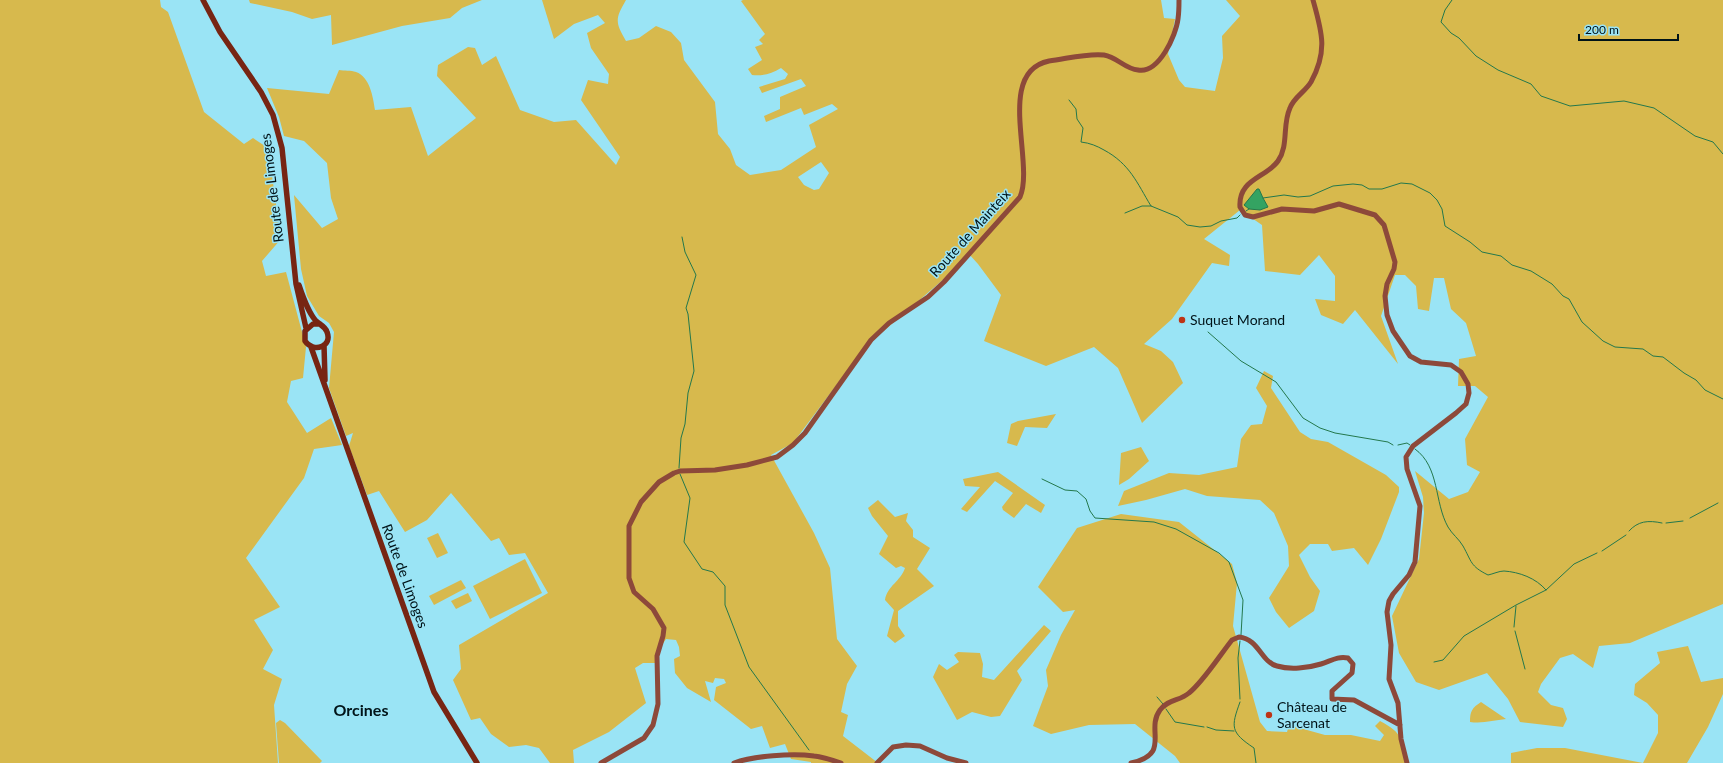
<svg xmlns="http://www.w3.org/2000/svg" width="1723" height="763" viewBox="0 0 1723 763" font-family="Lato,sans-serif">
	<style>
		.green { fill: #d7b94d; fill-rule: evenodd }
		.water { fill: #34a362; stroke: #24784c }
		.lines { fill: none; stroke-linecap: round; stroke-linejoin: round }
		.stream { stroke: #24784c; stroke-width: 1 }
		.secondary { stroke: #8d493a; stroke-width: 5 }
		.primary { stroke: #772513; stroke-width: 5.5 }
		.poi-dot { fill: #be3314; stroke: #9ae4f5; stroke-width: 1.5 }
		.labels { text-anchor: middle; stroke-width: 3; stroke-linejoin: round; paint-order: stroke }
		.street-label { font-size: 14px; fill: #001318; stroke: #9ae4f5 }
		.poi-label { font-size: 14px; fill: #001318; stroke: #9ae4f5; text-anchor: start }
		.quarter-label { font-size: 16px; font-weight: bold; fill: #001318; stroke: #9ae4f5 }
	</style>
	<rect width="100%" height="100%" fill="#9ae4f5"/>
	<path class="green" d="M0 0H160L161 7 168 12 204 112 244 144 253 138 268 148 281 239 262 261 266 276 286 272 306 347 303 378 291 381 287 402 307 433 331 418 342 445 314 449 304 478 246 558 280 607 254 620 273 650 263 669 282 679 274 705 278 763H0Z
		M249 0H482L462 8 450 18 402 26 332 45 331 15 312 19 292 12 250 3Z
		M542 0H626C615 19 615 22 626 41L639 38 656 26 671 32 681 43 684 60 715 102 718 134 730 149 736 165 750 175 781 170 816 147 809 125 838 109 832 104 804 115 801 108 766 122 764 116 780 109V97L806 86 801 79 762 93 759 87 785 79 788 74 781 68C771 74 763 76 752 75L748 69 762 60 755 47 763 44 759 40 765 34 741 1 743 0H1161L1164 18 1175 19 1168 54 1179 80 1185 87 1215 91 1223 58 1222 36 1240 16 1226 0H1723V604L1630 643 1599 646 1593 668 1573 654 1560 658 1541 684 1538 692 1551 705 1563 708 1567 719 1563 727 1520 722 1508 699 1487 673 1439 690 1416 682 1399 653 1392 616 1419 559 1424 513 1423 497 1415 471 1449 499 1468 492 1480 472 1467 465 1465 439 1488 397 1475 386H1458L1459 359 1476 356 1466 323 1451 309 1444 278H1434L1429 311 1418 309 1416 286 1405 275H1395L1381 316 1398 364 1355 310 1343 324 1321 315 1315 299 1335 301V276L1319 255 1300 275 1265 271 1262 225 1240 210 1204 239 1230 255 1229 266 1212 263 1172 319 1144 344 1161 351 1173 362 1183 383 1142 423 1118 368 1094 347 1046 366 984 341 1001 295 978 264 968 253 945 278 865 347 793 443 771 455 814 533 830 568 837 639 857 666 847 684 841 712 848 715 843 736 878 763H811V762L791 759 785 744 770 748 762 726 751 729 714 700 716 687 726 683 724 679 715 678 713 683 705 681 711 702 687 688 675 673 674 659 680 656 679 647 676 640 666 639 660 648 655 663H643L635 668 646 703 609 732 573 750 574 763H550L539 748 526 745 509 747 491 734 480 718 471 720 453 680 461 669 459 645 548 593 525 553 509 555 499 538 491 541 451 493 427 520 405 532 379 491 367 495 349 446 353 433 346 436 329 388 334 332 329 323 319 316 307 296 301 269 294 195 322 228 338 219 331 198 327 163 304 141 284 136 279 117 267 88 329 94 339 70C344 71 351 70 356 72 370 77 373 97 375 110L411 107 428 156 476 118 437 76 438 65 468 47 475 48 482 65 496 56 520 110 554 122 576 120 616 165 620 157 581 100 588 80 608 84 609 74 591 48 587 33 605 23 598 15 574 24 554 39ZM821 162 829 173 819 189 814 190 804 185 798 177Z
		M1264 371 1273 376 1271 388 1300 432 1311 439 1328 442 1386 475 1399 487V492L1381 539 1368 565 1354 548 1332 551 1328 544H1310L1299 555 1310 577 1320 591 1314 611 1289 628 1276 612 1269 598 1289 566 1288 546 1274 513 1260 500 1207 496 1185 489 1146 500 1118 506 1124 491 1169 473 1199 475 1237 467 1241 439 1251 425 1262 424 1267 406 1256 388Z
		M1056 414 1047 428 1025 427 1017 446 1007 443 1011 424 1018 421Z
		M1141 447 1149 461 1129 479 1119 485 1121 453Z
		M998 472 1045 505 1041 513 1026 504 1014 518 1003 510 1002 507 1013 493 995 481 967 512 961 509 980 487 965 486 963 479Z
		M878 500 895 517 908 513 906 521 913 530V537L930 548 917 569 934 586 898 611V626L905 636 895 643 887 636 894 610 885 600C887 586 901 581 905 568L901 566 896 568 879 554 888 536 872 516 868 508Z
		M1121 514 1179 522 1232 564 1237 583 1233 626 1260 722 1267 731 1287 732 1289 725 1325 735H1351L1380 741 1384 735 1375 726 1380 721C1404 734 1400 737 1405 763H1180L1175 756 1135 724 1089 725 1051 734 1033 726 1048 686 1046 670 1061 635 1075 610 1063 612 1038 587 1077 528Z
		M438 533 448 553 437 558 427 538Z
		M525 559 542 593 490 619 473 586Z
		M461 580 466 588 434 605 429 596Z
		M468 593 472 601 456 609 451 601Z
		M1044 625 1051 631 1017 671 1022 680 1000 716 991 717 972 712 957 720 933 677 939 664 947 670 959 662 954 655 958 652 980 653 983 664 982 677 994 680Z
		M1688 646 1701 682 1723 678V694L1708 727 1687 763H1511V753L1537 748H1565L1643 763 1658 733V715L1647 703 1634 695 1635 684 1660 663 1657 652Z
		M1481 702 1506 719C1494 720 1483 724 1470 722 1470 711 1472 708 1481 702Z
		M280 720 285 723 322 761 320 763H279L276 723Z"/>
	<path class="water" d="M1257 189H1259L1263 198 1268 207 1260 210 1249 209 1244 205Z"/>
	<g class="lines">
		<path class="stream" d="M1452 0 1445 10 1441 22 1451 33 1459 38 1476 56 1498 70 1531 84 1541 96 1570 106 1624 101 1654 108 1695 136 1713 142 1723 154
			M1069 100 1076 109 1077 119 1083 128 1081 142C1090 143 1097 146 1104 150 1130 164 1137 183 1151 206L1178 217 1187 225 1200 227 1211 226 1221 221 1237 218 1240 215
			M1263 198 1284 195 1298 197 1310 196 1333 186 1353 184 1362 185 1369 189H1382L1401 183 1412 184 1430 193 1437 200 1442 209 1445 226 1470 242 1482 252 1501 256 1512 265 1531 271 1552 284 1563 296 1569 299 1582 322 1603 341 1615 347 1643 349 1653 356 1663 357 1684 373 1696 380 1705 390 1723 399
			M1246 211 1249 209
			M1125 213 1142 206H1151
			M1208 332 1241 361 1276 382 1303 418 1320 428 1335 433 1388 442 1393 445
			M1398 445 1407 443 1410 445
			M1415 449C1440 467 1434 502 1448 527 1452 534 1459 539 1463 546 1472 562 1470 566 1488 575 1493 574 1499 571 1504 571 1519 572 1536 578 1546 590
			M679 468 681 438 685 424 688 393 694 371 688 314 686 308 696 275 685 252 682 237
			M680 474 690 498 684 542 702 569 713 572 725 586V605L749 667 809 750
			M1042 479 1065 490 1077 491 1086 499 1090 511 1095 518 1154 522 1176 529 1219 553 1229 562 1243 600 1241 635
			M1690 518 1718 503
			M1666 523 1683 521
			M1629 531C1638 521 1648 520 1662 523
			M1602 551 1626 535
			M1514 627 1516 606
			M1515 631 1525 669
			M1434 662 1443 660 1464 636 1516 605 1546 590 1574 564 1597 553
			M1157 697 1163 704
			M1240 699 1238 658 1240 641
			M1240 702C1231 727 1230 732 1254 748L1256 763
			M1166 709 1175 722 1204 727
			M1207 727 1216 730 1234 731"/>
		<path class="secondary" d="M1313 0C1322 32 1328 51 1311 82 1305 92 1294 97 1290 108 1282 125 1289 145 1278 161 1266 178 1238 179 1240 207L1245 215 1253 217 1282 209 1314 211 1339 204 1375 215 1384 225 1395 262 1394 269 1387 284 1385 296 1387 315 1393 331 1410 356 1421 362 1451 365 1461 372 1468 384 1469 393 1466 404 1456 413 1413 446 1406 457 1407 469 1420 506 1415 562 1409 575 1393 594 1389 601 1387 612 1391 645 1389 679 1398 703 1401 739 1407 763
			M601 763 644 738 653 725 658 704 657 656 663 636 664 628 653 609 634 592 629 578V526L641 502 659 482 674 473 680 471 715 470 747 465 777 457 793 445 805 433 871 340 889 323 928 297 944 282 1020 197C1035 163 995 72 1049 61 1066 59 1087 53 1104 55 1117 57 1125 69 1138 70 1159 74 1176 35 1178 19 1179 12 1179 6 1179 0
			M734 763C753 756 792 753 814 756 823 757 832 760 841 763
			M877 763 893 747 906 745 920 746 947 758 966 763
			M1131 763C1172 754 1145 730 1160 710 1168 699 1180 701 1189 693 1203 682 1220 655 1232 640L1239 637C1259 639 1261 662 1277 666 1290 670 1308 668 1321 664 1331 661 1337 656 1348 658L1353 664 1352 673 1332 691V699L1354 700 1400 725"/>
		<path class="primary" d="M203 0 220 32 261 92 273 115 282 148 296 284 306 328
			M299 285C303 297 308 312 316 321 320 325 325 326 327 332 333 347 313 353 305 341V331L313 324H320
			M324 345 325 380
			M311 347 434 692 477 763"/>
	</g>
	<g class="poi-dot">
		<circle cx="1182" cy="320" r="4"/>
		<circle cx="1269" cy="715" r="4"/>
	</g>
	<g class="labels">
		<g class="street-label">
			<text transform="translate(272 188) rotate(-97)" y="5">Route de Limoges</text>
			<text transform="translate(970 233) rotate(-48)" y="5">Route de Mainteix</text>
			<text transform="translate(405 576) rotate(70)" y="5">Route de Limoges</text>
		</g>
		<g class="poi-label">
			<text x="1190" y="325">Suquet Morand</text>
			<text x="1277" y="712">Château de<tspan x="1277" dy="16">Sarcenat</tspan></text>
		</g>
		<g class="quarter-label">
			<text x="361" y="716">Orcines</text>
		</g>
	</g>
	<path d="M1579 34v6h99v-6" fill="none" stroke="#001318" stroke-width="2"/>
	<text x="1585" y="34" font-size="12" fill="#001318" stroke="#9ae4f5" stroke-width="3" paint-order="stroke">200 m</text>
</svg>
